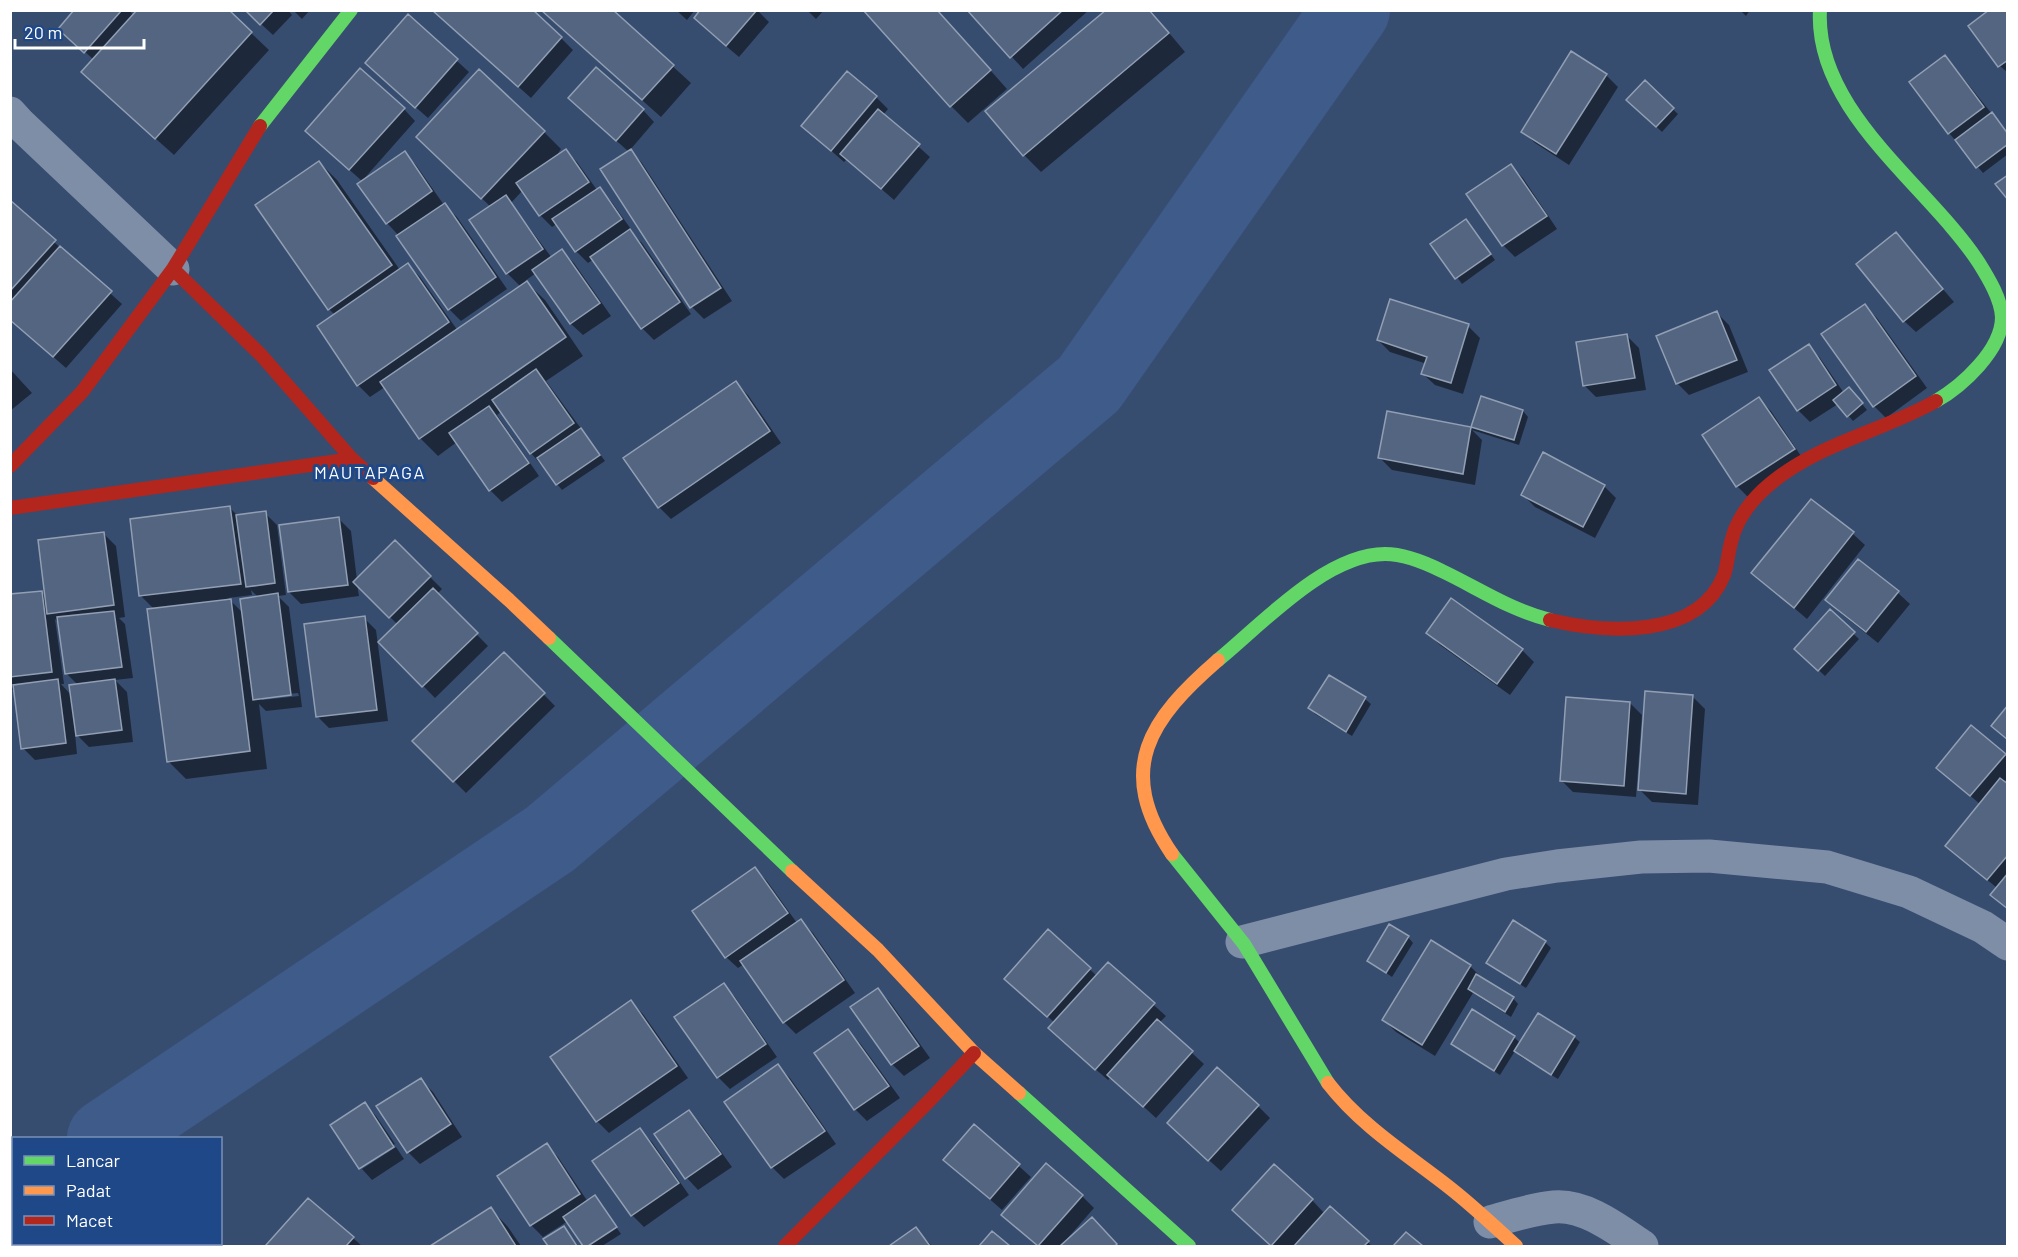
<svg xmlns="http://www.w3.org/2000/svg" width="2018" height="1257" viewBox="0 0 2018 1257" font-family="Barlow,sans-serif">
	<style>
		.shadow { fill: #0007; fill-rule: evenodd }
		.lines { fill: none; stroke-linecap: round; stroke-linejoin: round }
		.river { stroke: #3e5b89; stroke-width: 78 }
		.building { fill: #536580; stroke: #929fb3; stroke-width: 1.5 }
		.street { stroke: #7e8ea6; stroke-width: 33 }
		.fast { stroke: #63d668; stroke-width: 14 }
		.slow { stroke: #ff974d; stroke-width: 14 }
		.jam { stroke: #b3261e; stroke-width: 14 }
		.labels { text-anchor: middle; stroke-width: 6; stroke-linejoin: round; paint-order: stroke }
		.quarter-label { font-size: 18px; letter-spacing: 1.5px; fill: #fff; stroke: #1f4888 }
	</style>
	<rect width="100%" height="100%" fill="#374d70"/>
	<path class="shadow" d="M76 10H129L134 16 251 33 269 50 174 155 101 90 94 60 72 40Z
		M246 10H288L292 15 273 35Z
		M293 10H310L302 19Z
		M540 10H611L691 83 661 117Z
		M676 10H695L687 20Z
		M702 10H757L769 22 739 57 707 30Z
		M807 10H824L816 19Z
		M937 10 1007 89 968 123 951 106Z
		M969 10H1089L1023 69Z
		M1108 10H1150L1185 52 1041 172 1024 155Z
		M1740 10H1750L1746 16Z
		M2008 10V73L2000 66Z
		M408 16 469 72 428 118 379 75Z
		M442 19 561 38 573 50 531 98Z
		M1945 57 1956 69 2008 134V154L1983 173 1949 133 1911 83Z
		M1606 75 1618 87 1569 165 1535 143 1523 132Z
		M1645 83 1678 114 1662 132 1628 100Z
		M876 97 888 109 883 115 930 157 894 200 847 159 844 162 803 126Z
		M404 109 415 121 362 181 319 143Z
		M582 110H643L654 122 630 150 642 163 732 301 704 319 692 307 602 169 629 152Z
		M544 132 561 149 555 158 566 151 577 162 597 190 599 189 611 201 633 232 631 233 642 243 691 314 654 340 642 328 594 259 588 263 576 251 557 224 552 227 540 215 523 190 511 203 552 258 562 251 574 263 611 316 583 335 571 324 536 273 525 281 545 300 583 356 546 381 605 461 562 490 531 453 502 411 497 415 539 476 502 502 490 490 457 442 438 456 420 438 385 387 370 397 358 385 335 315 329 309 319 162 337 180 400 270 408 265 420 277 458 331 521 287 507 273 471 220 491 207 435 155Z
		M404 153 416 165 444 205 457 217 507 289 461 321 449 309 399 236 387 223Z
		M1511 166 1523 178 1557 229 1515 257 1503 245 1468 195Z
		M10 202 122 304 66 368 10 319Z
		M1466 221 1495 260 1462 284 1433 245Z
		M1896 234 1954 302 1916 332 1904 321Z
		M1865 306 1877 318 1927 388 1886 418 1874 406Z
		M1717 313 1729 325 1748 372 1689 395 1677 383Z
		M1468 326 1480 338 1463 394 1435 385 1423 374 1427 364 1390 352 1378 340Z
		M1627 336 1639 348 1646 390 1596 397 1584 385Z
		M1808 346 1820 358 1844 393 1854 394 1867 410 1853 421 1838 404 1810 422 1798 410 1771 370Z
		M10 369 32 393 10 411Z
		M736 383 748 395 781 443 671 519 659 507Z
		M1482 398 1523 411 1528 417 1519 445 1472 430 1482 440 1475 485 1392 470 1380 458 1388 413 1472 429Z
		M1759 399 1771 411 1805 462 1749 498 1737 486 1704 436Z
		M1604 486 1616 498 1595 538 1535 507 1523 495Z
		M1812 501 1853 534 1865 545 1807 619 1753 573Z
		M230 508 238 516 265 513 277 525 286 595 278 596 289 607 302 707 266 711 259 704 267 769 186 779 168 761 155 610 141 596ZM251 590 259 598 243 613 228 598 252 595ZM298 693 299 696 262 700V697Z
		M339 519 351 531 357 580 395 542 442 589 437 594 488 646 435 698 380 642 398 625 357 584 359 596 301 604 289 592Z
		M104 534 116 546 125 617 119 618 125 624 133 678 115 680 127 692 133 742 89 747 75 733 77 754 35 760 23 748 15 690H10V596L41 592 47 598ZM55 619 60 624 66 673 78 685 72 696 61 684H64Z
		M1858 561 1898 593 1910 604 1878 643 1839 612 1827 600Z
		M1452 600 1522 650 1534 662 1510 695 1440 645 1428 633Z
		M1830 612 1859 639 1825 676 1796 649Z
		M364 618 376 630 388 721 329 728 317 716Z
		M504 654 555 706 466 793 414 741Z
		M1329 677 1365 699 1371 704 1352 736 1315 714 1310 708Z
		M1693 697 1705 709 1698 805 1652 802 1640 790Z
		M1630 703 1642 715 1636 797 1573 792 1561 780Z
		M2005 755 2008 758V778L2003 783 2008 786V910L1992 894 1997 888 1947 846 1981 805 1938 768Z
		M755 869 767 881 797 923 801 921 813 933 855 993 796 1034 784 1022 744 964 738 968 726 957Z
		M1513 922 1545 942 1551 948 1526 988 1494 968 1488 963Z
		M1048 931 1097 976 1108 964 1166 1016 1159 1023 1204 1064 1156 1118 1111 1077 1108 1080 1062 1040 1055 1023 1018 990Z
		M1408 937 1413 943 1392 977 1369 961Z
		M1470 966 1482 978V979L1513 998 1518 1004 1511 1017 1473 993 1435 1056 1396 1032 1384 1020Z
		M723 985 735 997 777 1057 730 1089 718 1077 676 1018Z
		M878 990 890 1002 930 1058 904 1076 892 1064Z
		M631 1002 643 1014 688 1078 609 1133 597 1121 552 1057Z
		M848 1031 860 1043 900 1098 867 1121 855 1109Z
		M1514 1037 1520 1043 1574 1037 1580 1042 1558 1079 1521 1057 1515 1051 1500 1075 1459 1049 1453 1044Z
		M778 1066 790 1078 836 1144 784 1179 772 1167 726 1102Z
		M421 1080 433 1092 462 1137 420 1164 408 1152Z
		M365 1104 376 1116 395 1144 361 1166V1168L332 1125Z
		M1258 1106 1270 1118 1221 1171 1181 1135Z
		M689 1112 701 1124 732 1167 698 1190 687 1178 656 1135Z
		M974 1126 1031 1177 1002 1210 945 1160Z
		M640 1130 652 1142 689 1195 644 1227 632 1215Z
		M546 1145 558 1157 588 1202 595 1197 621 1234 602 1246H585L568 1221 543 1237 531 1225 499 1176Z
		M396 1147 404 1159 372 1180 362 1169Z
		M1082 1196 1094 1208 1067 1239 1069 1240 1097 1224 1117 1246H1038L1003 1215Z
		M308 1200 353 1238 362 1246H270L269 1245Z
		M1312 1200 1325 1214 1330 1208 1372 1246H1273L1246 1222Z
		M491 1209 508 1227 521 1246H433Z
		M563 1228 569 1233 578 1246H550L545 1240Z
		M916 1229 932 1246H892Z"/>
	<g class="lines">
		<path class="river" d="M106 1138 550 839 1089 384 1351 10
			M10 1203 14 1201"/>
	</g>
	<path class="building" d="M74 10H122L84 53 58 29Z
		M137 10H229L252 32 155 139 81 72Z
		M245 10H274L260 25Z
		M432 10H533L562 37 518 87Z
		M541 10H613L674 65 642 100Z
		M700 10H757L726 46 694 18Z
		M863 10H937L991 70 950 107Z
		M967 10H1063L1010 58Z
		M1106 10H1149L1169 33 1023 156 985 111Z
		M1989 10H2008V60L1998 67 1968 26Z
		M408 14 458 59 415 108 365 63Z
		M1571 51 1607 74 1556 154 1521 132Z
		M1945 55 1984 107 1948 134 1909 82Z
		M596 67 644 109 616 141 568 98Z
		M360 68 405 108 349 170 305 131Z
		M479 69 545 131 481 199 416 137Z
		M847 71 877 96 831 151 801 126Z
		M1645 80 1674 108 1656 127 1626 100Z
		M878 109 920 144 881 189 840 154Z
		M1992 112 2008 134V144L1976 168 1955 140Z
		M566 149 589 182 539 216 516 183Z
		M631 149 721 288 690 308 600 169Z
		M405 151 432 191 386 224 357 184Z
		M319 161 392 265 328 310 255 205Z
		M1511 164 1547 216 1502 246 1466 194Z
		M2008 175V200L1995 184Z
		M600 187 622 219 575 252 552 219Z
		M506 195 543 249 506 274 469 220Z
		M10 200 56 240 10 291Z
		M445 203 496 277 448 310 396 236Z
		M1466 219 1491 254 1455 279 1430 244Z
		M630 229 680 302 641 329 590 257Z
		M1896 232 1943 289 1903 322 1856 264Z
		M60 246 112 291 53 357 10 320V302Z
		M562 249 600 303 570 324 532 270Z
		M408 263 449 322 357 386 317 326Z
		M527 281 566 337 419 439 380 382Z
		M1390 299 1469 324 1451 383 1421 374 1427 357 1377 340Z
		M1865 304 1916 376 1873 407 1821 334Z
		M1717 311 1737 360 1676 384 1656 336Z
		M1627 334 1635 378 1583 386 1576 342Z
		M1809 344 1836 385 1797 411 1769 370Z
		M536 369 574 423 530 454 492 400Z
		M736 381 770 431 658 508 623 458Z
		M1849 387 1863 403 1847 417 1833 400Z
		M1481 396 1523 410 1514 440 1471 427Z
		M1759 397 1795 449 1736 487 1702 435Z
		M489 406 529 463 489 491 449 433Z
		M1387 411 1471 427 1463 474 1378 458Z
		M581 428 600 455 556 485 537 458Z
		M1543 452 1605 485 1583 527 1521 495Z
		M1811 499 1854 532 1794 608 1751 573Z
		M230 506 241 584 139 596 130 519Z
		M266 511 275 583 246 587 236 515Z
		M339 517 348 585 288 592 279 525Z
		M104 532 114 605 47 614 38 540Z
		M395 540 431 576 389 618 353 582Z
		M1858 559 1899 591 1866 632 1825 600Z
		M433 588 478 633 422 687 378 642Z
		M42 591 52 672 10 677V594Z
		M278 593 291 695 253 700 240 599Z
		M1451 598 1523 649 1497 684 1426 633Z
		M231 599 250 751 167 762 147 609Z
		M1830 609 1855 632 1818 671 1794 649Z
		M114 611 122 667 65 674 57 617Z
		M365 616 377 710 316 717 304 624Z
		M504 652 545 693 453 782 412 741Z
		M1329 675 1366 697 1346 732 1308 708Z
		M58 679 66 743 21 749 13 685Z
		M115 679 122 730 76 736 69 685Z
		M1645 691 1693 695 1686 794 1638 790Z
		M1566 697 1630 702 1624 786 1560 781Z
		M2008 705V740L1991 726Z
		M1971 725 2006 754 1970 796 1936 768Z
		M2000 778 2008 784V855L1987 880 1945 846Z
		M755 867 788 913 725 958 692 911Z
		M2008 873V909L1990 895Z
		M801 919 844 980 783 1023 740 961Z
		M1513 920 1546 941 1520 984 1486 963Z
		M1389 924 1409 936 1386 973 1367 961Z
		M1048 929 1091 968 1047 1017 1004 979Z
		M1431 940 1471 965 1422 1045 1382 1020Z
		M1108 962 1155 1003 1095 1070 1048 1028Z
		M1476 974 1514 997 1505 1012 1468 989Z
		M724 983 766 1044 717 1078 674 1017Z
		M878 988 919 1046 891 1065 850 1007Z
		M631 1000 677 1066 596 1122 550 1057Z
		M1472 1009 1515 1036 1494 1071 1451 1044Z
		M1538 1013 1575 1036 1551 1075 1514 1051Z
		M1157 1019 1193 1051 1143 1107 1107 1075Z
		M848 1029 889 1086 854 1110 814 1053Z
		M778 1064 825 1131 771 1168 724 1102Z
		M1217 1067 1259 1105 1208 1161 1167 1123Z
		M421 1078 451 1124 407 1153 376 1106Z
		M365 1102 394 1147 359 1169 330 1125Z
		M689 1110 721 1154 685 1179 654 1134Z
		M974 1124 1020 1164 990 1199 943 1160Z
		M640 1128 679 1183 631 1216 592 1161Z
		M547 1143 580 1194 530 1226 497 1176Z
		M1046 1163 1083 1195 1038 1246 1001 1215Z
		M1274 1164 1313 1199 1271 1246 1232 1210Z
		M595 1195 617 1227 588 1246H583L563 1217Z
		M308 1198 354 1237 346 1246H268L266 1245Z
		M1330 1206 1369 1241 1364 1246H1294Z
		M491 1207 516 1246H430Z
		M1092 1217 1117 1244 1115 1246H1060Z
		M564 1226 577 1246H548L543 1239Z
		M916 1227 930 1246H889Z
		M992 1231 1010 1246H979Z
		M1406 1232 1423 1246H1393Z"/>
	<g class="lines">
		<path class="street" d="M10 113 20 124 173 269
			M1242 942 1506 874 1557 866 1641 857 1709 856 1827 867 1909 892 1983 927 2008 944
			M1490 1222C1511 1216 1532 1209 1554 1207 1585 1204 1618 1230 1642 1246"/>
		<path class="fast" d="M1820 10C1814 111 1929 186 1979 263 1989 279 2001 299 2002 317 2002 350 1962 386 1936 401
			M260 126 351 10
			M549 638 792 871
			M1218 660C1262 624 1326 554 1385 554 1404 554 1424 562 1442 571 1478 588 1510 610 1550 620
			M1172 854 1244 944 1328 1083
			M1019 1093 1189 1246"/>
		<path class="slow" d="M373 478 509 600 549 638
			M1172 854C1114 769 1150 719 1218 660
			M792 871 878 950 974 1053 1019 1093
			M1328 1083C1361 1126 1408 1155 1450 1188 1473 1206 1494 1226 1516 1246"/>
		<path class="jam" d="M173 269 261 355 352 459 373 478
			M10 466 82 392 173 269 260 126
			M10 508 352 459
			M1550 620C1605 633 1698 640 1724 575 1728 563 1728 551 1732 539 1737 518 1753 498 1770 484 1817 444 1883 431 1936 401
			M785 1246 931 1099 974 1053"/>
	</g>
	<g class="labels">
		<g class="quarter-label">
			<text x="370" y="479">MAUTAPAGA</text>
		</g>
	</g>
	<rect width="2018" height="1257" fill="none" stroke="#ffffff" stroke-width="24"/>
	<rect x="12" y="1137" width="210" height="108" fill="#1f4888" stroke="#7991b8" stroke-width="1.5"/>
	<rect x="24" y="1156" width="30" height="9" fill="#63d668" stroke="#7991b8" stroke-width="1.5"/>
	<text x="66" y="1167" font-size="18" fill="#ffffff">Lancar</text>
	<rect x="24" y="1186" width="30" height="9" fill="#ff974d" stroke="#7991b8" stroke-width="1.5"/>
	<text x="66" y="1197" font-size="18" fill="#ffffff">Padat</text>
	<rect x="24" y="1216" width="30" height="9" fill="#b3261e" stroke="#7991b8" stroke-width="1.5"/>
	<text x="66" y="1227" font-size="18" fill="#ffffff">Macet</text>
	<path d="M15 39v9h129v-9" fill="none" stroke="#ffffff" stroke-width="3"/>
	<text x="24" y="39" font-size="18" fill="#ffffff" stroke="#1f4888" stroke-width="4.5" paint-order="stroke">20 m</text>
</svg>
